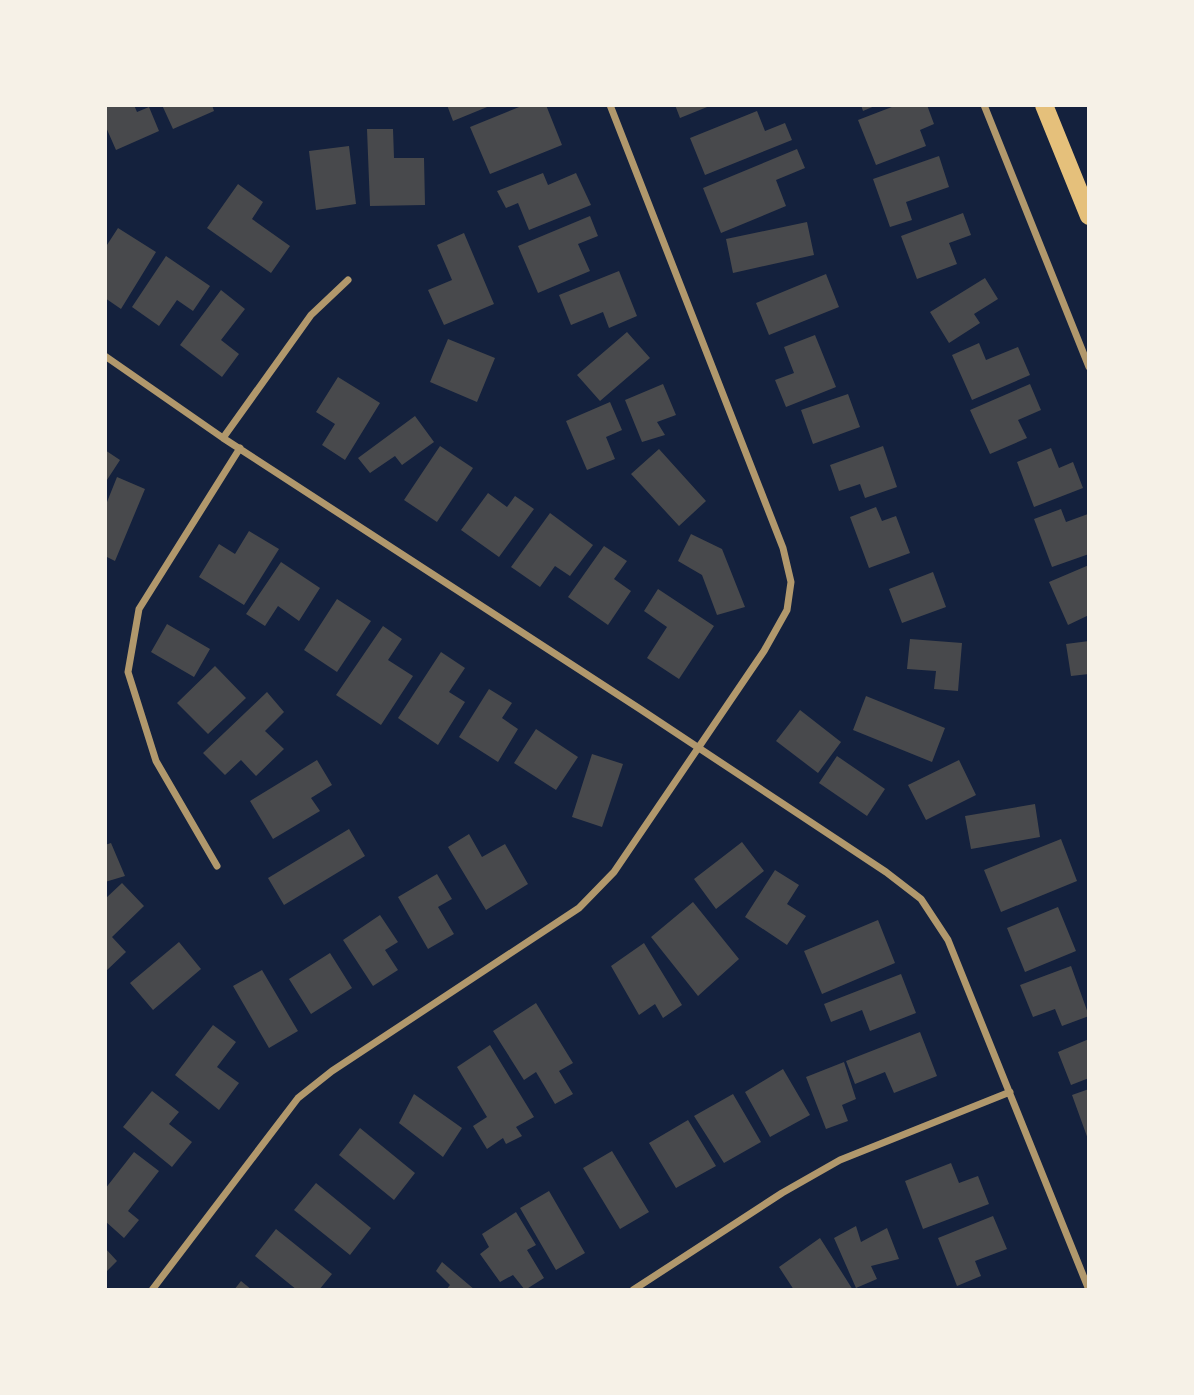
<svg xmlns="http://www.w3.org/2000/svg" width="1194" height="1395" viewBox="0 0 1194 1395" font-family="Overpass,sans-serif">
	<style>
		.building { fill: #48494c }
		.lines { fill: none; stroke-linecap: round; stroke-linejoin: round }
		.minor { stroke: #b1986c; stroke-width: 7 }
		.primary { stroke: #e5c07b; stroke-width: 18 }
	</style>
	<rect width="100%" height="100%" fill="#14213d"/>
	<path class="building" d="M105 105H134L137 112 149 107 159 131 116 150 105 125Z
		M162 105H212L214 111 173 129Z
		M447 105H492L453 121Z
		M524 105H546L562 145 490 174 470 127Z
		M675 105H712L680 118Z
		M861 105H877L863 111Z
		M897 105H927L934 124 920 130 926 146 876 165 858 120Z
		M757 111 765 131 785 123 792 140 705 175 690 138Z
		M367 129H393L394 158H424L425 205 370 206Z
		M349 146 356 204 316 210 309 151Z
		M797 149 805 168 776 180 786 206 721 233 703 188Z
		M939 156 949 187 906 202 912 220 890 227 873 179Z
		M543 173 548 185 576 173 591 205 529 230 518 203 506 208 497 191Z
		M238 184 263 202 252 219 290 246 271 273 207 228Z
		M963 213 971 235 949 243 957 264 917 279 901 236Z
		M590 216 598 236 578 244 590 271 538 293 518 246Z
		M807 222 814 255 733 273 726 239Z
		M118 228 156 252 121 309 105 298V248Z
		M464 233 494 304 444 325 428 290 452 280 437 245Z
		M166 256 210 286 193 311 177 300 159 326 132 307Z
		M619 271 637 316 609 328 603 312 571 325 559 295Z
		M826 274 839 307 769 335 756 303Z
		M985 278 998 299 974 314 980 323 949 343 930 312Z
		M221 290 245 309 221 340 239 354 222 377 180 345Z
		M627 332 650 358 600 401 577 375Z
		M815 335 836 387 786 407 775 380 794 373 784 347Z
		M448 339 495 358 477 402 430 382Z
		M979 343 986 360 1018 347 1030 375 972 400 952 355Z
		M338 377 380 403 345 460 322 445 335 424 316 412Z
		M663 384 676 415 657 422 665 435 642 442 625 400Z
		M1030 384 1041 410 1018 420 1027 438 990 454 970 410Z
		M848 394 860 427 813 444 801 410Z
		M610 402 622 430 606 437 615 459 587 470 566 421Z
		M415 416 434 442 402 465 395 456 370 473 358 458Z
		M440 446 473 468 437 522 404 500Z
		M883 446 897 487 865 498 860 484 839 491 830 465Z
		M1051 448 1059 468 1073 462 1083 488 1034 507 1017 462Z
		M659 449 706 501 679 526 631 474Z
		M105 450 120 460 105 483Z
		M117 477 145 489 115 561 105 556V507Z
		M488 493 507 507 515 496 534 509 499 557 461 530Z
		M876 507 882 521 896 516 910 553 869 568 850 517Z
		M1061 509 1066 522 1088 514 1089 554 1052 567 1034 519Z
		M550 513 593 545 570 576 555 566 540 587 511 567Z
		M249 531 279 549 244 605 199 577 219 544 235 554Z
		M691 534 722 549 745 607 717 615 702 575 678 561Z
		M604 546 627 561 614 579 631 591 608 625 568 597Z
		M281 562 320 588 299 621 278 606 265 626 246 614Z
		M1089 565V615L1068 625 1049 582Z
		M933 572 946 607 902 623 889 589Z
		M658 589 714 626 679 679 647 658 667 627 644 611Z
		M337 599 371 621 337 672 304 650Z
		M167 624 210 649 194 677 151 652Z
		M383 626 402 639 388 660 413 676 381 725 336 695Z
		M910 639 962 643 958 691 934 689 936 671 907 669Z
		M1089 641V674L1071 676 1066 644Z
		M441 652 465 668 449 692 465 702 438 745 398 718Z
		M215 666 246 698 208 734 177 703Z
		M489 689 512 703 502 718 518 729 498 762 459 737Z
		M267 692 284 712 265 731 284 749 256 776 241 760 225 775 203 753Z
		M866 696 945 728 932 762 853 730Z
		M800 710 841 742 818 773 776 741Z
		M536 729 578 757 556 790 514 763Z
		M592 754 623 764 602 827 572 817Z
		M837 756 885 789 867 816 819 783Z
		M317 760 332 785 311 798 320 811 273 839 250 801Z
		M959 760 976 795 926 820 908 785Z
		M1035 804 1040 837 971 849 965 816Z
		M349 829 365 856 284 905 268 878Z
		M469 834 482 857 505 844 528 884 486 910 448 847Z
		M1061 839 1077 881 1001 912 984 870Z
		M742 842 764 871 716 909 694 879Z
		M111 843 125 876 105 882V845Z
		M775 870 799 885 787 904 806 916 787 945 745 917Z
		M437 874 452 899 438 907 454 934 428 949 398 897Z
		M122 883 144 906 112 937 126 952 105 972V899Z
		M693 902 739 959 698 996 651 937Z
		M1058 907 1076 951 1025 972 1007 928Z
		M380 915 398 942 385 950 398 970 373 986 343 940Z
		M878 920 895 963 822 994 804 951Z
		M179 942 201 969 153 1010 130 983Z
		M644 943 682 1005 663 1018 655 1004 639 1015 611 966Z
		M330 953 352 988 311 1014 289 979Z
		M1071 966 1089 1016 1062 1026 1055 1009 1033 1017 1020 985Z
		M262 970 298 1031 269 1048 233 986Z
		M901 974 916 1013 870 1031 862 1010 831 1022 824 1004Z
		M536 1003 573 1063 559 1071 573 1094 555 1104 536 1072 524 1080 493 1031Z
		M213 1025 236 1042 217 1067 239 1083 219 1110 175 1075Z
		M920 1032 937 1076 894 1093 885 1072 855 1084 846 1061Z
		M1089 1039V1078L1071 1085 1058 1052Z
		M490 1045 534 1117 516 1127 522 1136 506 1144 503 1138 487 1149 473 1126 487 1117 457 1067Z
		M844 1062 856 1099 842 1105 848 1121 826 1129 806 1077Z
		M783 1069 810 1115 770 1137 745 1092Z
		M1089 1089V1142L1072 1095Z
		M152 1091 179 1112 169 1124 192 1142 172 1167 123 1127Z
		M414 1094 462 1128 443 1157 399 1123Z
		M733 1094 761 1142 724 1163 694 1116Z
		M688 1120 716 1166 676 1188 649 1143Z
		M360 1128 415 1173 394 1200 339 1155Z
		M612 1151 649 1212 620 1229 583 1168Z
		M134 1152 159 1171 128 1211 139 1220 124 1238 105 1221V1189Z
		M951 1163 959 1183 978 1176 989 1204 923 1229 905 1181Z
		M316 1183 371 1228 350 1255 294 1210Z
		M549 1191 585 1253 556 1270 520 1208Z
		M516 1212 536 1245 527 1250 544 1278 525 1290 513 1275 500 1282 480 1254 489 1247 482 1234Z
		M993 1216 1007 1249 975 1261 981 1276 957 1286 938 1238Z
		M856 1226 861 1242 887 1228 899 1259 871 1266 877 1279 856 1288 834 1238Z
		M276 1229 332 1274 319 1290H297L255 1256Z
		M820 1238 853 1290H794L779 1267Z
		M105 1248 117 1261 105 1273Z
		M442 1262 475 1290H446L450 1285 436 1271Z
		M241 1281 252 1290H234Z"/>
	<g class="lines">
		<path class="minor" d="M984 105 1089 367
			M105 356 223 438 640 709 886 872 921 899 948 940 1089 1290
			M223 438 311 315 348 280
			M217 866 156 761 128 672 139 609 240 448
			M152 1290 298 1098 332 1071 579 908 614 872 764 651 787 610 791 582 783 548 610 105
			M633 1290 782 1193 840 1160 1010 1092"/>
		<path class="primary" d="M1044 105 1089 216"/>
	</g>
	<rect width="1194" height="1395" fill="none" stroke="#f6f1e7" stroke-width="214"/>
</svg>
